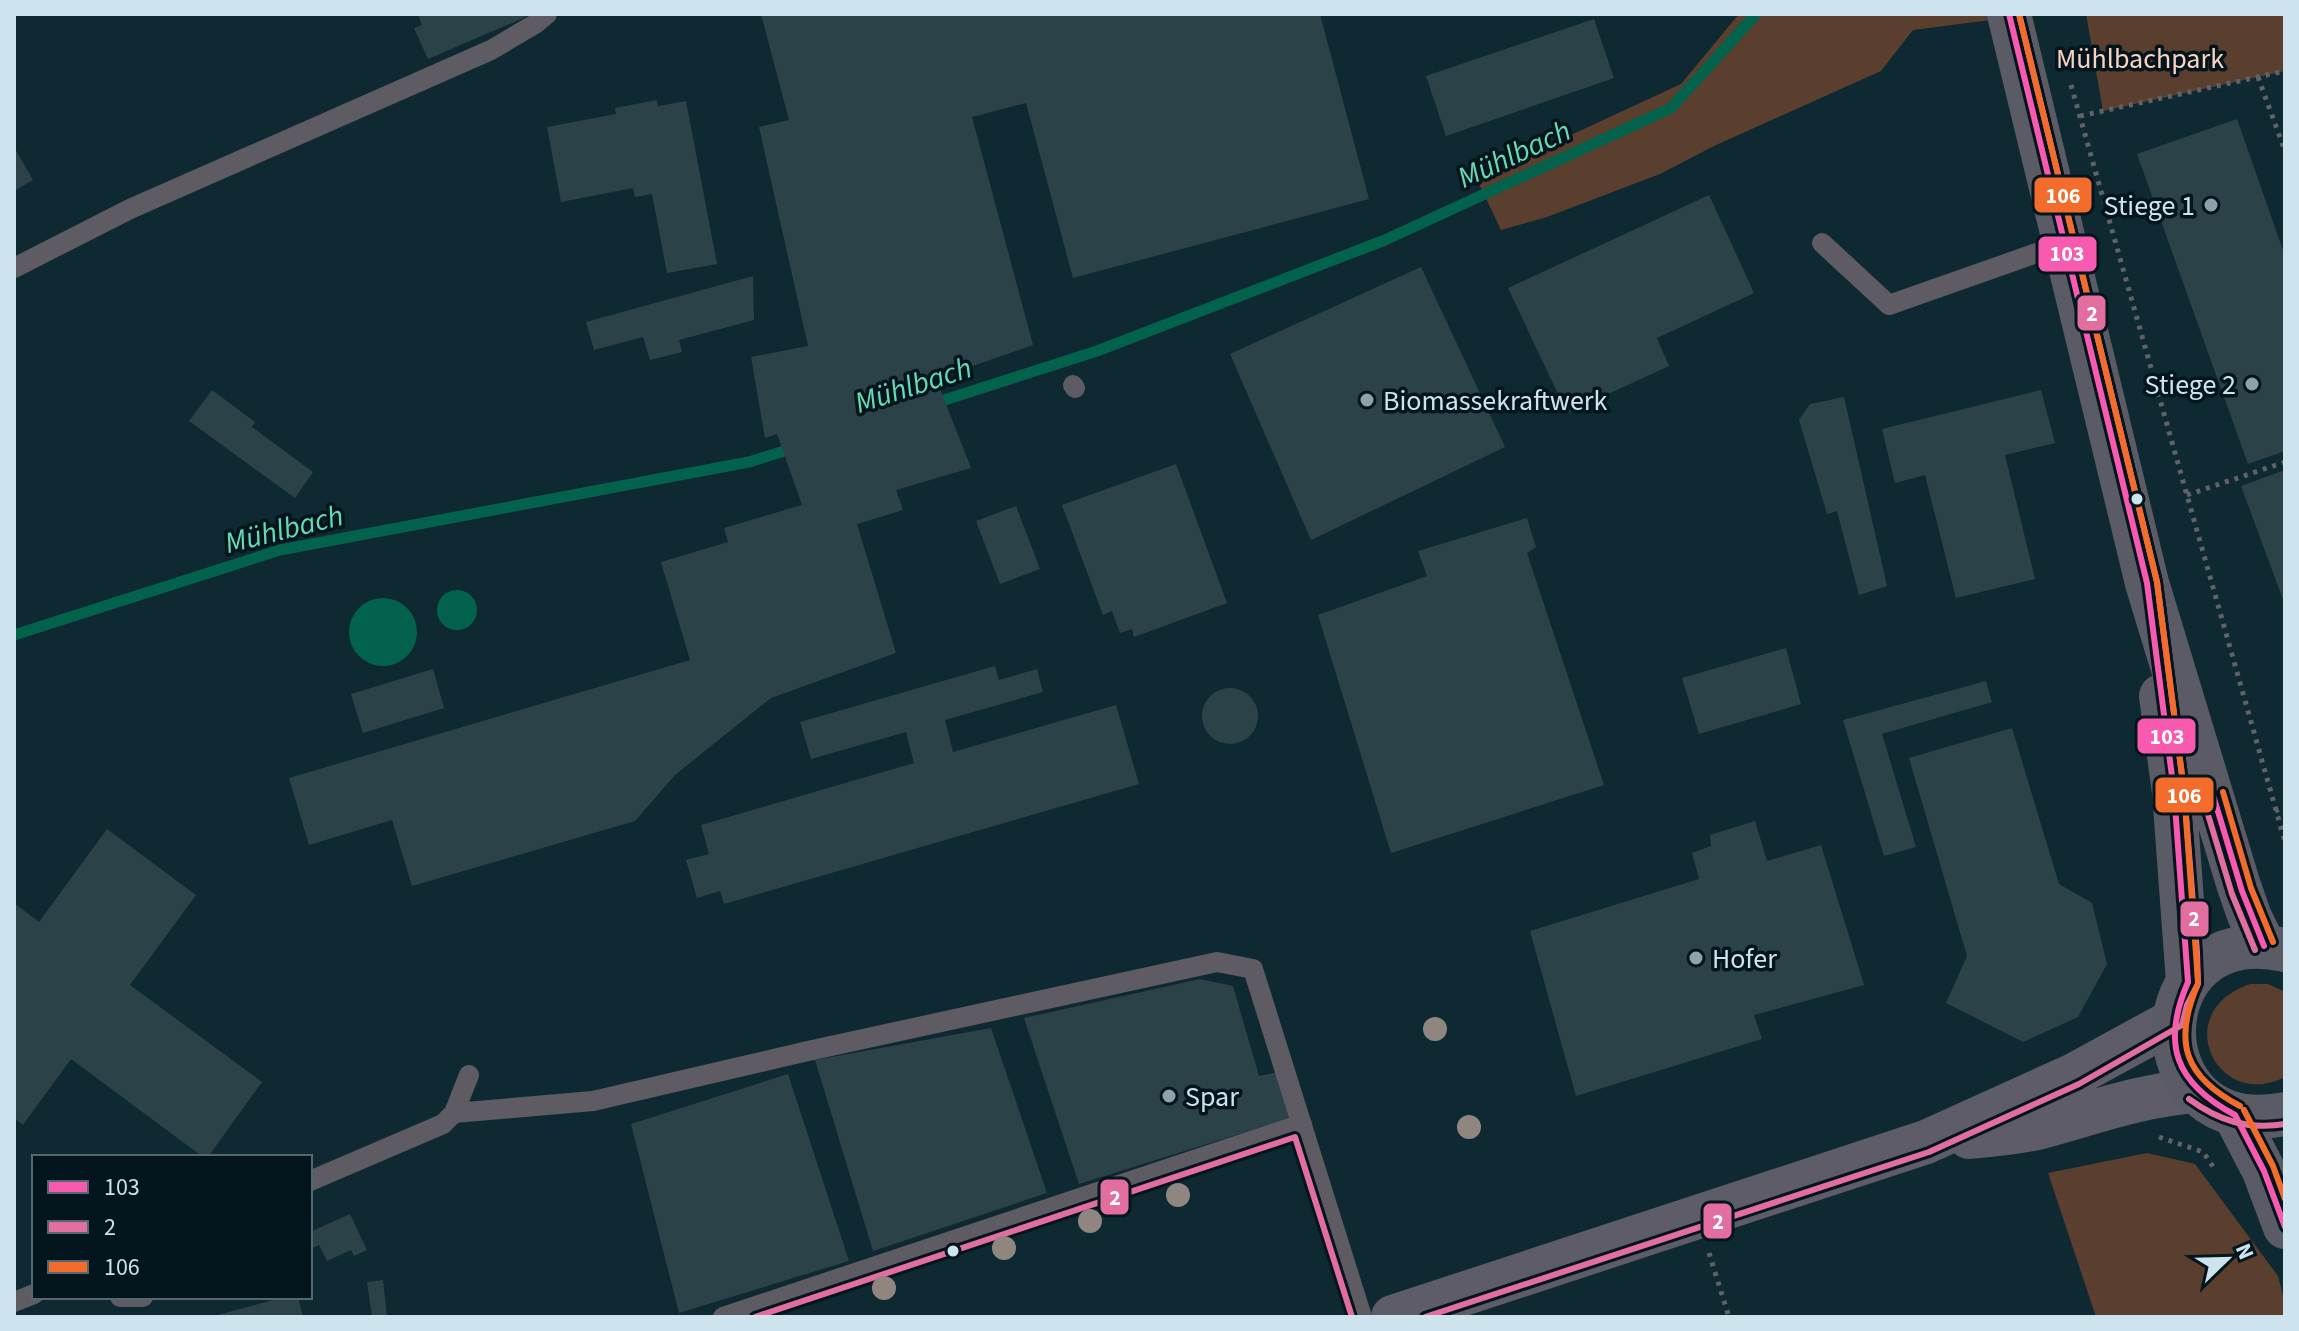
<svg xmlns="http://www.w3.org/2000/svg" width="2299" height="1331" viewBox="0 0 2299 1331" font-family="'Source Sans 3',sans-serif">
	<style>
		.green { fill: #5a3e2e }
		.water { fill: #03624b }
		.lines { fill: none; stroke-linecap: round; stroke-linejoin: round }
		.stream { stroke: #03624b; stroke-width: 11 }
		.building { fill: #2c4249 }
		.path { stroke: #616168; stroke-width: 5; stroke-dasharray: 4 6; stroke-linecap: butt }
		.service { stroke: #5f5b63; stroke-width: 20 }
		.secondary { stroke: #5e5c66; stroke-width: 44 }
		.primary { stroke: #5b5b65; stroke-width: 44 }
		.bus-1-casing { stroke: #04151d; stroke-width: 12 }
		.bus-2-casing { stroke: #04151d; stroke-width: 12 }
		.bus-3-casing { stroke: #04151d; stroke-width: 12 }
		.bus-1 { stroke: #f75aaf; stroke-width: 6 }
		.bus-2 { stroke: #e26d9f; stroke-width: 6 }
		.bus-3 { stroke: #f36c2b; stroke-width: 6 }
		.tree { fill: #8f8680 }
		.poi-dot { fill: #8aa3ad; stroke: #04151d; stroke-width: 3 }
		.bus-dot { fill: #cde4ef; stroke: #04151d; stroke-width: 3 }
		.labels { text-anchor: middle; stroke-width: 7; stroke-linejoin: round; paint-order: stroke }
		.park-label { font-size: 28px; fill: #f8d3c0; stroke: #04151d }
		.poi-label { font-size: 28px; fill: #cde4ef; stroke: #04151d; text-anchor: start }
		.water-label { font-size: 30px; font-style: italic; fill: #65dbb3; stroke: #04151d }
		.line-badge { stroke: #04151d; stroke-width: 3 }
		.badge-label { font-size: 22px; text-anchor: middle; font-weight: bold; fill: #fff }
	</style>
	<rect width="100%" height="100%" fill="#0f2932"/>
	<path class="green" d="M1739 14H1989L1991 20 1913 30 1881 71 1714 146 1660 174 1547 217 1501 230 1473 171 1573 134 1681 84Z
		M2086 14H2285V71L2103 111Z
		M2250 984H2268L2285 992V1077C2217 1112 2168 1012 2250 984Z
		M2147 1153 2195 1164 2278 1276 2285 1303V1317H2096L2048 1173Z"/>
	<path class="water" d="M437 610a20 20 0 1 1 40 0a20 20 0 1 1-40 0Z
		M349 632a34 34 0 1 1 68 0a34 34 0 1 1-68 0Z"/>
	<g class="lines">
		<path class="stream" d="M932 404 1097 351 1385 240 1671 108 1756 14
			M14 635 280 550 749 462 797 447"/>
	</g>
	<path class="building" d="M418 14H524L526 17 428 59 414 28 422 25Z
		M761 14H1320L1369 199 1073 278 1026 103 972 117 1033 345 929 381 932 392 940 389 971 468 896 490 903 510 857 524 896 653 771 698 675 775 635 821 412 886 392 820 309 845 289 778 690 660 661 562 728 542 724 528 802 505 777 434 765 438 751 357 808 346 759 127 789 120Z
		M1594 19 1614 78 1446 136 1426 76Z
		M657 100 658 106 686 101 717 264 667 273 652 194 635 197 633 188 561 202 547 127 616 114 615 108Z
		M2237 119 2285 256V451L2248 464 2137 154Z
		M14 147 33 180 14 191Z
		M1709 195 1754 293 1657 338 1669 366 1567 413 1508 288Z
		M1421 267 1505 447 1311 540 1230 354Z
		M753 276 754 320 679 340 682 352 650 360 643 337 594 350 586 322Z
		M212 390 255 422 252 427 313 472 295 498 189 421Z
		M2041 390 2055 443 2005 455 2035 579 1956 598 1925 475 1895 483 1882 429Z
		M1844 397 1887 586 1859 595 1837 511 1827 514 1799 420 1810 404Z
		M1176 464 1227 603 1134 637 1132 629 1120 633 1112 611 1103 615 1062 505Z
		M2285 470V605L2241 486Z
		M1016 506 1040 569 1000 584 976 521Z
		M1527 518 1536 547 1527 553 1604 785 1391 853 1318 615 1427 576 1418 551Z
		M1786 648 1801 704 1699 734 1682 678Z
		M995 666 999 680 1037 669 1043 692 945 720 953 752 1116 705 1139 784 724 904 720 891 697 898 686 860 709 854 701 825 914 763 906 732 811 759 800 722Z
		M433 669 444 708 363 733 351 694Z
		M1986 681 1992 702 1882 734 1916 847 1884 856 1843 720Z
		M1202 716a28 28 0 1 1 56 0a28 28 0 1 1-56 0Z
		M2012 728 2059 884 2092 903 2107 964 2078 1017 2023 1042 1946 1003 1967 956 1909 758Z
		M1755 821 1767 861 1821 845 1864 985 1754 1015 1762 1039 1576 1096 1530 931 1699 879 1692 853 1711 846 1710 835Z
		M107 829 196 895 130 985 262 1082 208 1157H203L71 1059 23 1125 14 1118V903L39 922Z
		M1200 979 1233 986 1259 1076 1279 1072 1294 1117 1079 1184 1024 1018Z
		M991 1028 1047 1193 873 1251 815 1060Z
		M788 1074 849 1261 679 1313 631 1124Z
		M350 1214 367 1250 354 1256 351 1250 327 1261 319 1245 310 1249V1232Z
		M383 1280 387 1317H372L367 1282Z
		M285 1297H298L303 1317H210Z"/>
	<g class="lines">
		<path class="path" d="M2258 77 2285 151
			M2071 85 2285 842
			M2080 116 2285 71
			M2187 495 2285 462
			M2275 811 2285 807
			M2159 1137 2203 1152 2214 1168
			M1709 1253 1729 1317"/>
		<path class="service" d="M1822 243 1889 305 2065 243
			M14 268 130 209 491 50 535 24 547 14
			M1073 385 1075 388
			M454 1113 593 1101 808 1051 1217 962 1253 969 1362 1317
			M310 1181 443 1124 454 1113 469 1075
			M120 1297H143
			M14 1302 34 1294
			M723 1317 1302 1124"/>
		<path class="secondary" d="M1969 1137C1991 1135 2015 1133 2037 1128 2090 1114 2140 1095 2195 1091
			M1393 1317 1926 1142 2074 1075 2173 1021"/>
		<path class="primary" d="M2009 14 2147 583 2238 883 2249 915 2264 946
			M2161 696 2174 792 2188 982
			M2285 950C2138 917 2136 1144 2285 1114
			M2235 1115 2264 1171 2285 1227"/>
		<defs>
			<path id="bus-1" d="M2009 14 2147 583 2174 792 2188 982
				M2213 795 2242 891 2264 946
				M2188 982C2161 1044 2175 1083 2235 1115
				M2235 1115 2264 1171 2285 1227"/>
			<path id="bus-2" d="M2203 798 2232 894 2255 950
				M2189 1099C2219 1121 2248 1130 2285 1124
				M755 1317 1295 1137 1352 1317
				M1425 1317 1929 1152 2079 1084 2182 1025 2187 1005 2198 984 2197 952 2184 791 2157 582 2019 14"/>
			<path id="bus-3" d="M2019 14 2157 582 2184 791 2198 981
				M2223 792 2251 888 2273 942
				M2197 986C2173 1043 2185 1077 2240 1106
				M2244 1110 2273 1166 2285 1199"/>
		</defs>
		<use href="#bus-1" class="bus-1-casing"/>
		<use href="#bus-2" class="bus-2-casing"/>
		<use href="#bus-3" class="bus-3-casing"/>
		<use href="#bus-1" class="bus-1"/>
		<use href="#bus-2" class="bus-2"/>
		<use href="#bus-3" class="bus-3"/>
	</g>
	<g class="tree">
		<circle cx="1435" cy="1029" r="12"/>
		<circle cx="1469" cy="1127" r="12"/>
		<circle cx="1178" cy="1195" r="12"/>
		<circle cx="1090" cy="1221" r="12"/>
		<circle cx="1004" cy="1248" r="12"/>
		<circle cx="884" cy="1288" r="12"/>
	</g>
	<g class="poi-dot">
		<circle cx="2211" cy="205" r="8"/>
		<circle cx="2252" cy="384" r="8"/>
		<circle cx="1367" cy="400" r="8"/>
		<circle cx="1696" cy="958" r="8"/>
		<circle cx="1169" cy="1096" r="8"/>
	</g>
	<g class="bus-dot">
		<circle cx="2137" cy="499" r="7"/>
		<circle cx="953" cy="1251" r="7"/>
	</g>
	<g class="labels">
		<g class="park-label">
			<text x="2140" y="68">Mühlbachpark</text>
		</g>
		<g class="poi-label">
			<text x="2195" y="215" text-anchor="end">Stiege 1</text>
			<text x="2236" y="394" text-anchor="end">Stiege 2</text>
			<text x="1383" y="410">Biomassekraftwerk</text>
			<text x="1712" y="968">Hofer</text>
			<text x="1185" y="1106">Spar</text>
		</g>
		<g class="water-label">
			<text transform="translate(1514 154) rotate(-25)" y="10">Mühlbach</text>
			<text transform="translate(913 385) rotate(-18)" y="10">Mühlbach</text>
			<text transform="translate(284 529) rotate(-14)" y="10">Mühlbach</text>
		</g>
	</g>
	<g class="line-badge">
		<rect x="2033" y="176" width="60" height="38" rx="8" fill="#f36c2b"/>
		<rect x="2037" y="235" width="61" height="38" rx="8" fill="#f75aaf"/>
		<rect x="2076" y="294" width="31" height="38" rx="8" fill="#e26d9f"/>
		<rect x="2136" y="717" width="61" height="38" rx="8" fill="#f75aaf"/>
		<rect x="2154" y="776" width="61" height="38" rx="8" fill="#f36c2b"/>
		<rect x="2179" y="900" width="31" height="38" rx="8" fill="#e26d9f"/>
		<rect x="1099" y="1178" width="31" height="38" rx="8" fill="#e26d9f"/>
		<rect x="1702" y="1202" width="31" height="38" rx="8" fill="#e26d9f"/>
	</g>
	<g class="badge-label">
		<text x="2063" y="203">106</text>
		<text x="2067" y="261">103</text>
		<text x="2092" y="321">2</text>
		<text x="2167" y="744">103</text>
		<text x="2184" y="803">106</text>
		<text x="2194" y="926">2</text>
		<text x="1115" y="1205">2</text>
		<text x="1718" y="1229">2</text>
	</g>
	<rect width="2299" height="1331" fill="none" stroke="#cde4ef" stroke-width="32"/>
	<rect x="32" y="1155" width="280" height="144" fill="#04151d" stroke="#546871" stroke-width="2"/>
	<rect x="48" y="1181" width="40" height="12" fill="#f75aaf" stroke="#546871" stroke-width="2"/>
	<text x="104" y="1195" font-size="24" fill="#cde4ef">103</text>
	<rect x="48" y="1221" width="40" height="12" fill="#e26d9f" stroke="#546871" stroke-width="2"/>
	<text x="104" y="1235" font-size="24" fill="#cde4ef">2</text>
	<rect x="48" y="1261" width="40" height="12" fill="#f36c2b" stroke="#546871" stroke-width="2"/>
	<text x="104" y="1275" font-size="24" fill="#cde4ef">106</text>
	<g transform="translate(2227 1259) rotate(67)" stroke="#04151d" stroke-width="6" paint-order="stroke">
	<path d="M0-6L14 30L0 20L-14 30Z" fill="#cde4ef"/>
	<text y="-12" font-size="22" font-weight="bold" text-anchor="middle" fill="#cde4ef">N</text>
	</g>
</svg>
